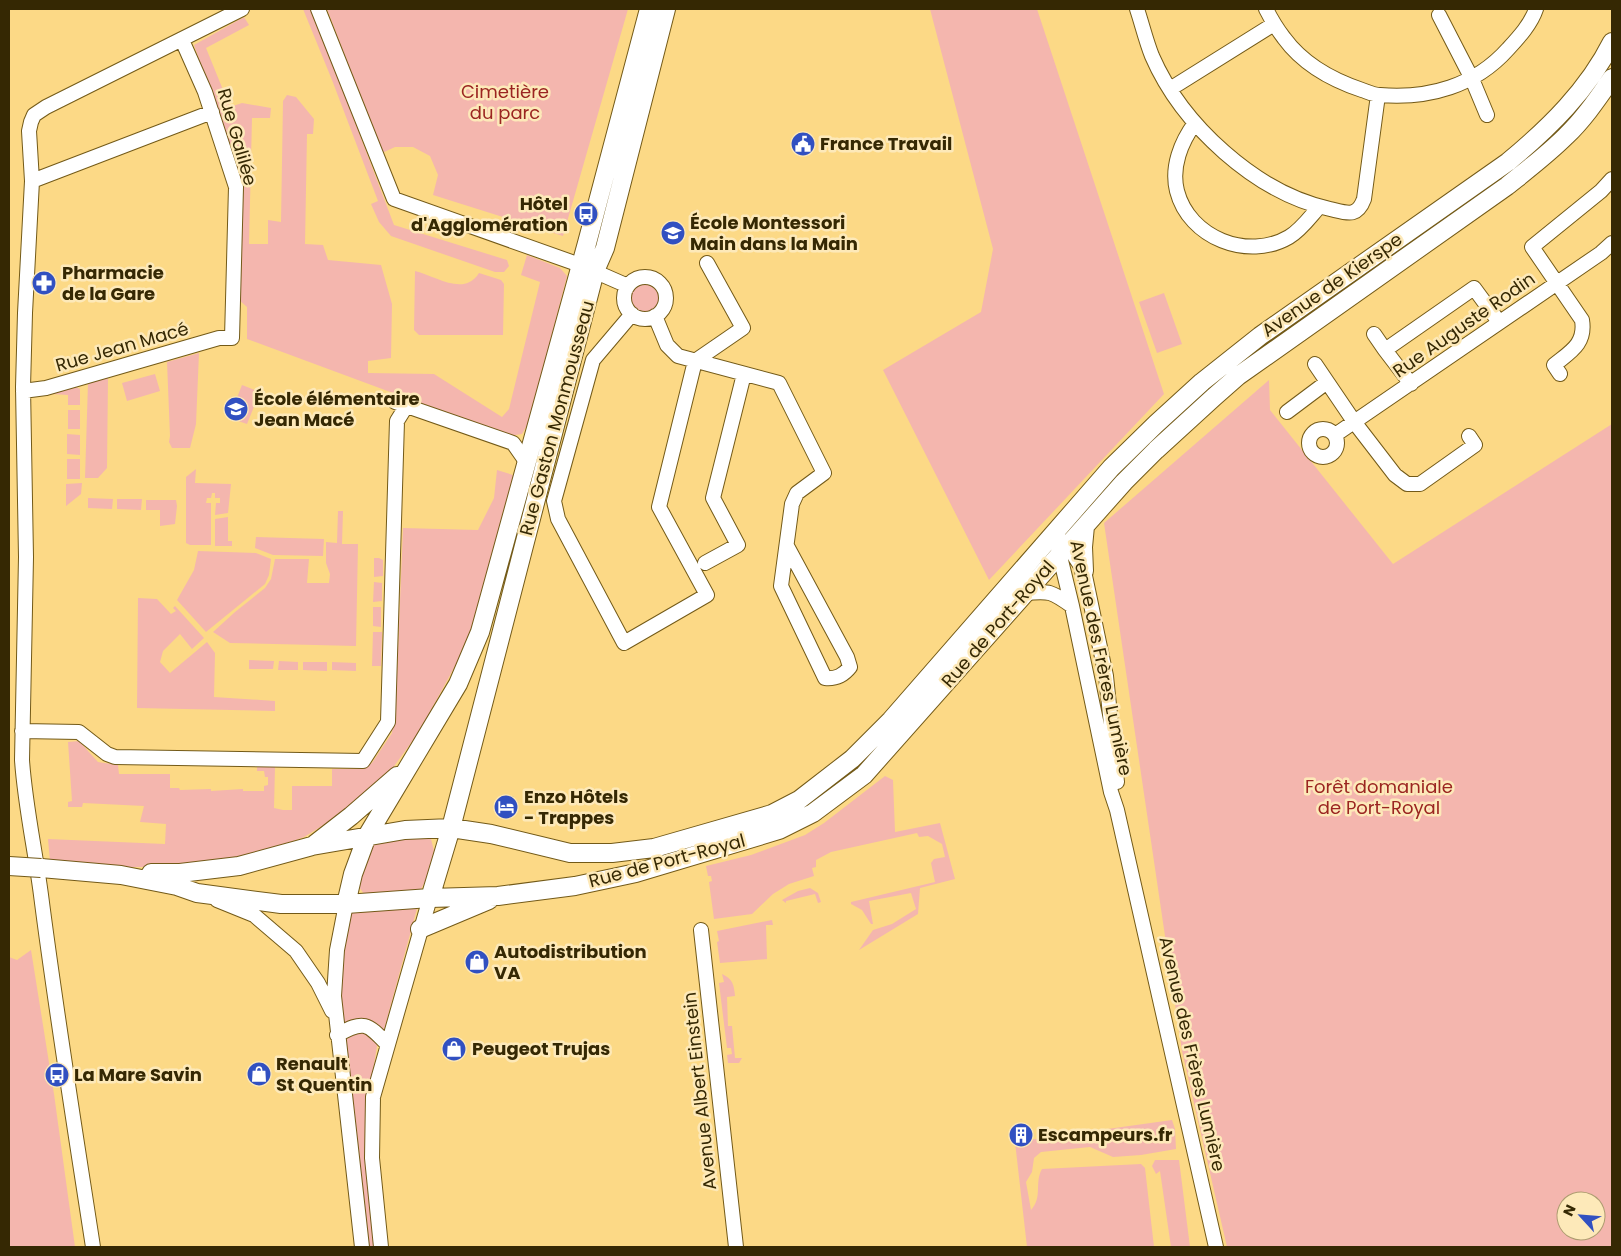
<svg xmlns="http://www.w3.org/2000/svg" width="1621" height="1256" viewBox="0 0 1621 1256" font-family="Poppins,sans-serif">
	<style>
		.green { fill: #f4b6ae; fill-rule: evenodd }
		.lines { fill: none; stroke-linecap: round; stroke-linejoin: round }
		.minor-casing { stroke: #735a18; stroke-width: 16 }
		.major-casing { stroke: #735a18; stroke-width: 20 }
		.minor { stroke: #fff; stroke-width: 14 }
		.major { stroke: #fff; stroke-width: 18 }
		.major-bridge-casing { stroke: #735a18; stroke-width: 20; stroke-linecap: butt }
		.major-bridge { stroke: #fff; stroke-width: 18 }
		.labels { text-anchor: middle; stroke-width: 5; stroke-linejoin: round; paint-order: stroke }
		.park-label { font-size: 18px; fill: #9b2521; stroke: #fde9b9 }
		.street-label { font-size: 18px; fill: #352803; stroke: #fde9b9 }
		.poi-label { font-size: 18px; font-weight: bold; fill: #352803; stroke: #fde9b9; text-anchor: start }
	</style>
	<rect width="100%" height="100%" fill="#fcd986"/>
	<path class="green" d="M303 9H312L394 225 507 260 509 266 504 272H495L391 236 379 222 371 204 378 201 332 80Z
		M327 9H628L563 236 433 195 438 175 430 156 413 147H395L382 153Z
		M930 9H1037L1164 394 989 580 883 370 981 312 993 249Z
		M244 17 249 25 206 48 230 107 242 103 271 108 270 118H252L249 244H268V220L281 222 283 101 287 95 296 97 314 119 313 134H307L305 244 323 245 328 260 381 265 392 304 391 358 368 361V373L434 374 502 417 509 409 540 282 521 275 527 255 560 268 567 276 530 420 522 434 509 436 247 339V307L239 300 241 181 194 45Z
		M415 271C436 276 464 297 479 273L501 280 504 284 503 335H419L414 330Z
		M630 298a16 16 0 1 1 32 0a16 16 0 1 1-32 0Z
		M1164 293 1182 344 1157 353 1139 302Z
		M199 353 196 424 190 448H172L169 442 170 436 167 362Z
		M155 374 160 391 127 401 122 383Z
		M108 378 107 468 98 478H85L88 383Z
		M1269 380 1270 410 1393 564 1612 424V1247H1227L1182 1051 1104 523ZM1566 1201H1596V1231H1566Z
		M242 385 260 392 247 424 229 418Z
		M76 387 80 389V405H68V395L52 394Z
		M68 410H80V429H68Z
		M67 434 80 435V455L67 454Z
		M67 459H80V479H67Z
		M196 469 195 483 231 484 228 513 215 515 216 503H220V498H215V493H212L211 498H207L206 503H211V545H190L186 543V477Z
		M497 470 516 476 467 644 419 732 392 769 340 815 304 837 252 856 161 867H110L50 861 48 839 165 844 166 824 140 822 144 806 83 803 82 807H68V802L72 801 68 742 79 741 98 762 118 765 119 774H170V788H179L180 790 211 789V791L243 789V791H264V786L268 785V777H265L264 771H257V767H275L274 808 283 810H292V786H332V769H360L372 763 392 733 396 694 391 692 397 674 403 528 478 530 494 498Z
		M82 483 81 494 66 506V484Z
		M88 498 113 499 112 509 88 508Z
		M117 499H142L141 510 117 509Z
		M146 500H176L177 506 175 524 160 526V510H146Z
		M338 511H343L342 544H358L356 646 230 643 213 632 235 612 265 588 271 579 275 559H309L307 583H329L330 574 326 563V542L337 543Z
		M228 517V541H232V546H215V519Z
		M256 537 324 539 323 556 273 555 255 548Z
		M198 551 256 553 271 559 269 575 265 584 206 632 177 600 194 570Z
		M374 558H379L383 560V576L374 577Z
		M374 582 382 583V601L373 602Z
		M138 598 157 599 171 614 176 611 173 608 175 606 204 638 192 649 180 634 163 651 160 662 170 673 207 642 215 653 214 697 275 701V711L137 708Z
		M373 607H381V627L373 626Z
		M373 632H382L381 666H372Z
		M249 660 274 661 273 669H249Z
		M279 661 298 662V670H278Z
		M303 662H327V671L303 670Z
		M332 662 356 663V671L332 670Z
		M885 776 893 780 895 832 940 823 955 879 920 888 918 914 859 950 873 930 892 924 916 909 911 893 869 901 873 924H871L862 910 851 904V902L935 882 931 863 934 859 945 857 942 844 928 836 919 837 917 833 831 852 816 860V867L812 868 814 876 789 884 773 894 752 914 714 919 709 882 712 881 711 876H708L706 866 751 855 805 835 824 823Z
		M423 836 431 839 434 851 426 880 421 889 413 892 364 894 357 884 373 843Z
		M810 888 818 893 821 902 818 903 815 894 786 901V903L782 900 798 891Z
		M418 905 384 1030 342 1027 340 981 350 909Z
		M772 920 773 925H766L767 959 720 963 717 942 719 941 717 931Z
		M31 950 54 1094 75 1247H9V957L17 960Z
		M722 974C733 979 734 985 735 996L727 997 728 1026H732L735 1058H742L739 1063H728L727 1055 732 1054 731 1048H727L719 983 724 982Z
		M364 1029 376 1037 377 1046 368 1102 375 1247H366L343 1043 347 1036Z
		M1172 1120 1175 1129 1176 1149 1141 1155 1113 1157 1090 1147 1041 1152 1034 1158 1032 1172 1026 1182 1031 1210C1043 1197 1034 1183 1042 1169L1141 1164 1145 1168 1154 1247H1027L1015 1142Z
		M1155 1160H1179L1190 1247H1171L1160 1171 1156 1174 1152 1166Z"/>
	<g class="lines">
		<defs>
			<path id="minor" d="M318 9 394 199 580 265 628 286
				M1137 9C1142 24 1146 41 1152 56 1182 125 1256 193 1330 209 1347 213 1357 218 1364 199L1378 95
				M1266 9C1271 19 1277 29 1284 38 1303 64 1332 80 1362 90 1368 92 1374 95 1380 95 1429 99 1475 86 1508 49 1519 37 1531 24 1536 9
				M1439 15 1472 79 1487 115
				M1170 89 1274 24
				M1195 123C1181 142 1171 167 1177 191 1189 238 1248 261 1289 237 1301 230 1310 217 1319 207
				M32 181 212 112
				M624 298a21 21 0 1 1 42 0a21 21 0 1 1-42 0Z
				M632 314 593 360 554 501 558 519 624 643 707 595 659 507 695 361 743 328 707 263
				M655 316 667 345 678 356 779 383 824 473 797 493 792 504 781 586 825 678C836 679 843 676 850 667L847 657 787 546
				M1374 334 1385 350
				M1315 364 1355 423 1395 475 1407 484H1420L1475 445 1469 436
				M1560 374 1554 365C1570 352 1586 344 1582 320L1532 247 1601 191 1612 179
				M1411 384 1385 350 1474 288 1499 322
				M23 391 46 388 219 338H232L236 187 205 92 182 40
				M395 402 513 443 527 463
				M1287 412 1327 382
				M1309 443a14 14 0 1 1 28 0a14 14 0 1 1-28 0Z
				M1335 435 1601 253 1612 243
				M1060 539 1073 554 1084 571 1106 676 1117 782
				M1058 548 1072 606 1111 792 1117 810 1216 1247
				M705 563 738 545 713 498 744 374
				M1025 593C1050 591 1051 591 1072 606
				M22 731 79 732 107 754 115 757 363 761 388 722 397 421 407 405
				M217 900 254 915 296 951 318 983 332 1011
				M346 904 337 950 334 996 362 1247
				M701 930 736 1247
				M337 1035C364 1020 367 1023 387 1044
				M93 1247C75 1130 56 1012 41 895 35 849 25 805 22 760L26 557 23 387 25 313 32 181 29 131 31 122 34 115 46 107 242 9
				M381 1247 372 1158 373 1097 430 898"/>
			<path id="major" d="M1084 571 1083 547 1085 526
				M315 844 351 816 397 776
				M41 868 121 875 177 886 197 893 281 904H346L430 898 498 896 575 886 636 873 779 830 813 813 864 775 1124 482 1156 450 1214 397 1238 376 1507 186C1527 170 1548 154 1566 136 1584 119 1598 98 1612 78
				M151 873H180L239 866 312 846 405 830 451 828 491 834 570 853H612L654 848 772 814 799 800 852 759 891 720 1111 468 1156 424 1202 382 1260 336 1508 162C1549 128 1588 90 1612 42
				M430 898 451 828 595 271 605 248 666 9
				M346 904 353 874 367 836 458 684 480 632 587 243 649 9
				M420 929 489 900"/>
		</defs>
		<use href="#minor" class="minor-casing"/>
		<use href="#major" class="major-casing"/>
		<use href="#minor" class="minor"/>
		<use href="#major" class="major"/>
		<defs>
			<path id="major-bridge" d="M9 866 41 868"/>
		</defs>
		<use href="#major-bridge" class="major-bridge-casing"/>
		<use href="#major-bridge" class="major-bridge"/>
	</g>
	<defs>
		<symbol id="civic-disc" viewBox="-11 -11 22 22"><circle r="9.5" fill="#3150c1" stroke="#fde9b9"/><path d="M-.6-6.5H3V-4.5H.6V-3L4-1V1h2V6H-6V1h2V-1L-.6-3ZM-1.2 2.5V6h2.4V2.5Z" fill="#fff"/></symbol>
		<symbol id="bus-disc" viewBox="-11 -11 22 22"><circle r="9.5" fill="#3150c1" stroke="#fde9b9"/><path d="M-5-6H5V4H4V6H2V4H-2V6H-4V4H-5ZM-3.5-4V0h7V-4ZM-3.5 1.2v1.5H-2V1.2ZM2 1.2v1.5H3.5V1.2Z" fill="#fff"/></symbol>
		<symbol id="school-disc" viewBox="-11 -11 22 22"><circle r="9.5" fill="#3150c1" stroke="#fde9b9"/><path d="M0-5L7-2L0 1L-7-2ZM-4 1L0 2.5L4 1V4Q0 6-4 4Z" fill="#fff"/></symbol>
		<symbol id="pharmacy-disc" viewBox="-11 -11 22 22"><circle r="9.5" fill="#3150c1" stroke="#fde9b9"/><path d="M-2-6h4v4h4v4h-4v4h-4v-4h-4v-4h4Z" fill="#fff"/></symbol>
		<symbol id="hotel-disc" viewBox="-11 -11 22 22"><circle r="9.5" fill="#3150c1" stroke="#fde9b9"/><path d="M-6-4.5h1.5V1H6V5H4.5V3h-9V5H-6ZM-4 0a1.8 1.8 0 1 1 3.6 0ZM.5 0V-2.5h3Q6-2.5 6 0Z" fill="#fff"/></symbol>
		<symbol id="shop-disc" viewBox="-11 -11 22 22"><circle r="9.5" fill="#3150c1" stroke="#fde9b9"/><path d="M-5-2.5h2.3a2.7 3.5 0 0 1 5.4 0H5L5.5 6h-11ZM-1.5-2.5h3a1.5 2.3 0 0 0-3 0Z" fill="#fff"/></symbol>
		<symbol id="building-disc" viewBox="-11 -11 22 22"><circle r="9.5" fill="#3150c1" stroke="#fde9b9"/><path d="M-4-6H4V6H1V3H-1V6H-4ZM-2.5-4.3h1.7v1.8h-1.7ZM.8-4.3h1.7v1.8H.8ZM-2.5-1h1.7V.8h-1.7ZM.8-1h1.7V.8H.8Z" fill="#fff"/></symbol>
	</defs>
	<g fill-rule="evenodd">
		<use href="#civic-disc" x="789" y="130" width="28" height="28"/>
		<use href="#bus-disc" x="572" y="200" width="28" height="28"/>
		<use href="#school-disc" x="659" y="219" width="28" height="28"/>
		<use href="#pharmacy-disc" x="30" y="269" width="28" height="28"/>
		<use href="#school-disc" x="222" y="395" width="28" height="28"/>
		<use href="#hotel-disc" x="492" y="793" width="28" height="28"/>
		<use href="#shop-disc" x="463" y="948" width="28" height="28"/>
		<use href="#shop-disc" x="440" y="1035" width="28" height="28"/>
		<use href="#shop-disc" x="245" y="1060" width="28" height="28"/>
		<use href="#bus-disc" x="43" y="1061" width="28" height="28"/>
		<use href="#building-disc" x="1007" y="1121" width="28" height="28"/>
	</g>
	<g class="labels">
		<g class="park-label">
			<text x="505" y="98">Cimetière<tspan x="505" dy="21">du parc</tspan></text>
			<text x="1379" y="793">Forêt domaniale<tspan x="1379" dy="21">de Port-Royal</tspan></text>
		</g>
		<g class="street-label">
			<text transform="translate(237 137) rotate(74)" y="6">Rue Galilée</text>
			<text transform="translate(1332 285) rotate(-35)" y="6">Avenue de Kierspe</text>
			<text transform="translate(1464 325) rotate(-35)" y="6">Rue Auguste Rodin</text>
			<text transform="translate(122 347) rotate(-16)" y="6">Rue Jean Macé</text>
			<text transform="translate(557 418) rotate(-75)" y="6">Rue Gaston Monmousseau</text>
			<text transform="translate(998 624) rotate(-49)" y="6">Rue de Port-Royal</text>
			<text transform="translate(1101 658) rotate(78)" y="6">Avenue des Frères Lumière</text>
			<text transform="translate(667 861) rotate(-15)" y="6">Rue de Port-Royal</text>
			<text transform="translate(1192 1054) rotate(77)" y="6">Avenue des Frères Lumière</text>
			<text transform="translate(700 1091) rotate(-96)" y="6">Avenue Albert Einstein</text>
		</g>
		<g class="poi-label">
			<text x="820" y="150">France Travail</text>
			<text x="568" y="210" text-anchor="end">Hôtel<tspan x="568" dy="21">d'Agglomération</tspan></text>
			<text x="690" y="229">École Montessori<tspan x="690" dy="21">Main dans la Main</tspan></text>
			<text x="62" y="279">Pharmacie<tspan x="62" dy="21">de la Gare</tspan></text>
			<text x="254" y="405">École élémentaire<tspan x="254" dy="21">Jean Macé</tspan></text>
			<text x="524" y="803">Enzo Hôtels<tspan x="524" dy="21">- Trappes</tspan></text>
			<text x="494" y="958">Autodistribution<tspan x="494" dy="21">VA</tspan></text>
			<text x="472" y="1055">Peugeot Trujas</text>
			<text x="276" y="1070">Renault<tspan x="276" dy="21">St Quentin</tspan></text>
			<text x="74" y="1081">La Mare Savin</text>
			<text x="1038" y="1141">Escampeurs.fr</text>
		</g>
	</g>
	<rect width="1621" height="1256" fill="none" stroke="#352803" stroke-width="20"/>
	<g transform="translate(1581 1216) rotate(296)"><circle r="24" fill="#fde9b9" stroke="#ad9c70"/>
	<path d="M0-4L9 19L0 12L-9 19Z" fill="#3150c1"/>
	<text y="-8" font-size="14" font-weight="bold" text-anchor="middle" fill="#352803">N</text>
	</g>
</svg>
